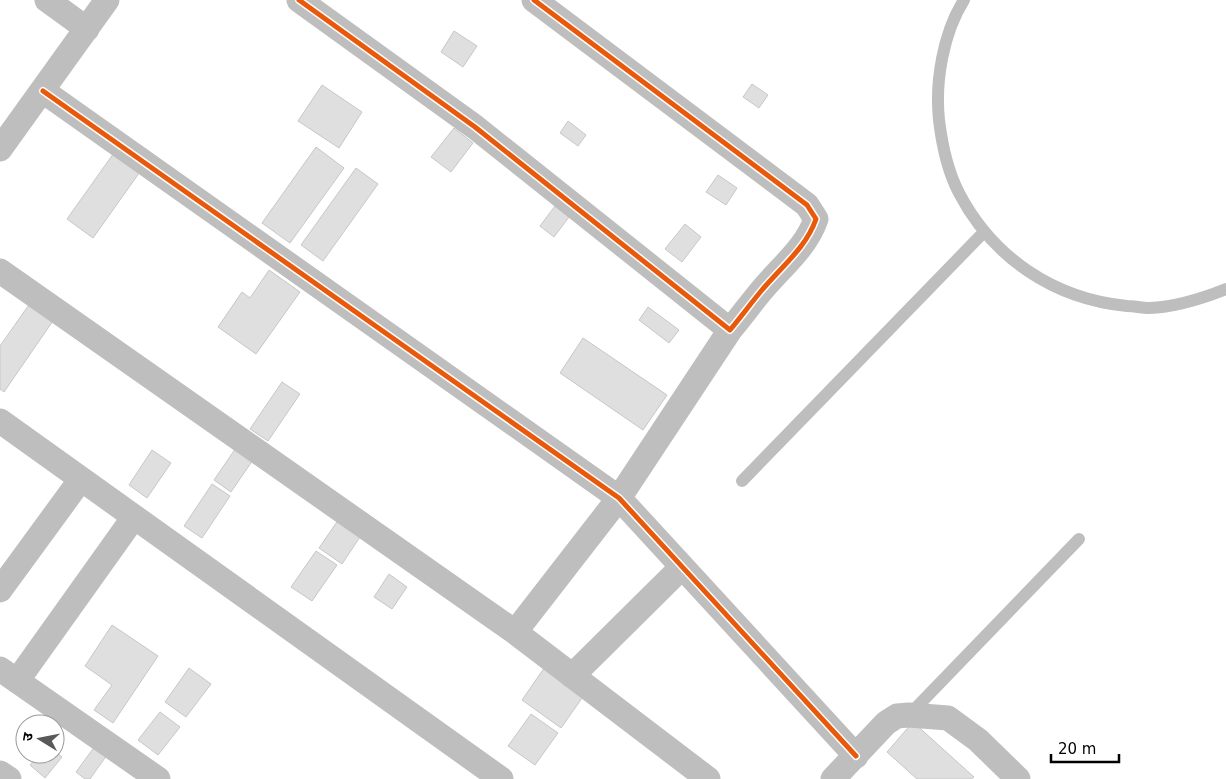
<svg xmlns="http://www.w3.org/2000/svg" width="1226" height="779" viewBox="0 0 1226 779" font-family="'DejaVu Sans','Noto Sans Devanagari',sans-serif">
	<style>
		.building { fill: #dfdfdf; stroke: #c7c7c7 }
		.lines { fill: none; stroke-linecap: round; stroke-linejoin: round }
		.service { stroke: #bebebe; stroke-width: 12 }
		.minor { stroke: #bebebe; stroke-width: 25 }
		.cycleway-casing { stroke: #fff; stroke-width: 8 }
		.cycleway { stroke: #e8590c; stroke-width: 5 }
	</style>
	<rect width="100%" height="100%" fill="#fff"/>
	<path class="building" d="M454 31 477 46 463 67 441 52Z
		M752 84 768 95 759 108 743 97Z
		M322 85 362 112 339 148 298 121Z
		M568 121 586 135 578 146 560 133Z
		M454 128 473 143 451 172 431 157Z
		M316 147 344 168 290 243 262 223Z
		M116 150 142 169 93 238 67 219Z
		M356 168 378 184 323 261 301 245Z
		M718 175 737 188 726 205 706 192Z
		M555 206 569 217 554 237 540 226Z
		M685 224 701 237 682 262 665 249Z
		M269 270 300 292 256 354 218 327 242 292 250 298Z
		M33 299 57 315 4 392 0 389V346Z
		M648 307 679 330 669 343 639 320Z
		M583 338 667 395 643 430 560 373Z
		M282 382 300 394 268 441 250 429Z
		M240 442 257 454 231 492 214 480Z
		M152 450 171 463 147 498 129 485Z
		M212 484 230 496 202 538 184 526Z
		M341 516 364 531 342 564 319 548Z
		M316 551 337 565 312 601 291 587Z
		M389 574 407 587 392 609 374 597Z
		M112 625 158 656 113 723 94 710 112 685 85 666Z
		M547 664 587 691 561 728 522 700Z
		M189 668 211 684 186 717 165 702Z
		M160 712 180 727 158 755 138 740Z
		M531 714 558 733 535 765 508 746Z
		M913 722 974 777 971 779H917L887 752Z
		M95 746 107 755 90 779H85L76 772Z
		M55 751 62 757 45 778 30 765 40 754H55Z"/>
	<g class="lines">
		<path class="service" d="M964 0C943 33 935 82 939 120 942 145 947 170 959 193 993 258 1054 299 1127 306 1134 306 1142 308 1149 308 1176 307 1201 299 1226 289
			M742 481 984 232
			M909 715 1079 539"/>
		<path class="minor" d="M47 0 87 29
			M299 0 475 127 730 330C741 317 751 303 762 290 781 267 806 248 816 219L807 205 534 0
			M43 91 619 498 856 756
			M0 149 107 0
			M0 271 515 632 708 779
			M0 421 501 779
			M0 590 81 479
			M515 632 619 498 730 330
			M0 669 158 779
			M572 676 682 567
			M17 681 134 517
			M0 773 9 779
			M833 779 886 723 897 716 909 715 948 718 978 740 1018 779"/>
		<defs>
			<path id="cycleway" d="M299 0 475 127 730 330C741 317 751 303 762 290 781 267 806 248 816 219L807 205 534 0
				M43 91 619 498 856 756"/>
		</defs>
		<use href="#cycleway" class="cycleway-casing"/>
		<use href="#cycleway" class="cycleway"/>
	</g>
	<g transform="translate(40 739) rotate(280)"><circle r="24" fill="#ffffff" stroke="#999999"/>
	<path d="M0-4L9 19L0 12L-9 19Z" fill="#595959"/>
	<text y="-8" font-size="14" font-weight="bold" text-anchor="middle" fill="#000000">उ</text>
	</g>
	<path d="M1051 754v8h68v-8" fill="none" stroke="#000000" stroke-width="2.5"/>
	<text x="1058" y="754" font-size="15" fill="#000000" stroke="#ffffff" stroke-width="4" paint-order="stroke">20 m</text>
</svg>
